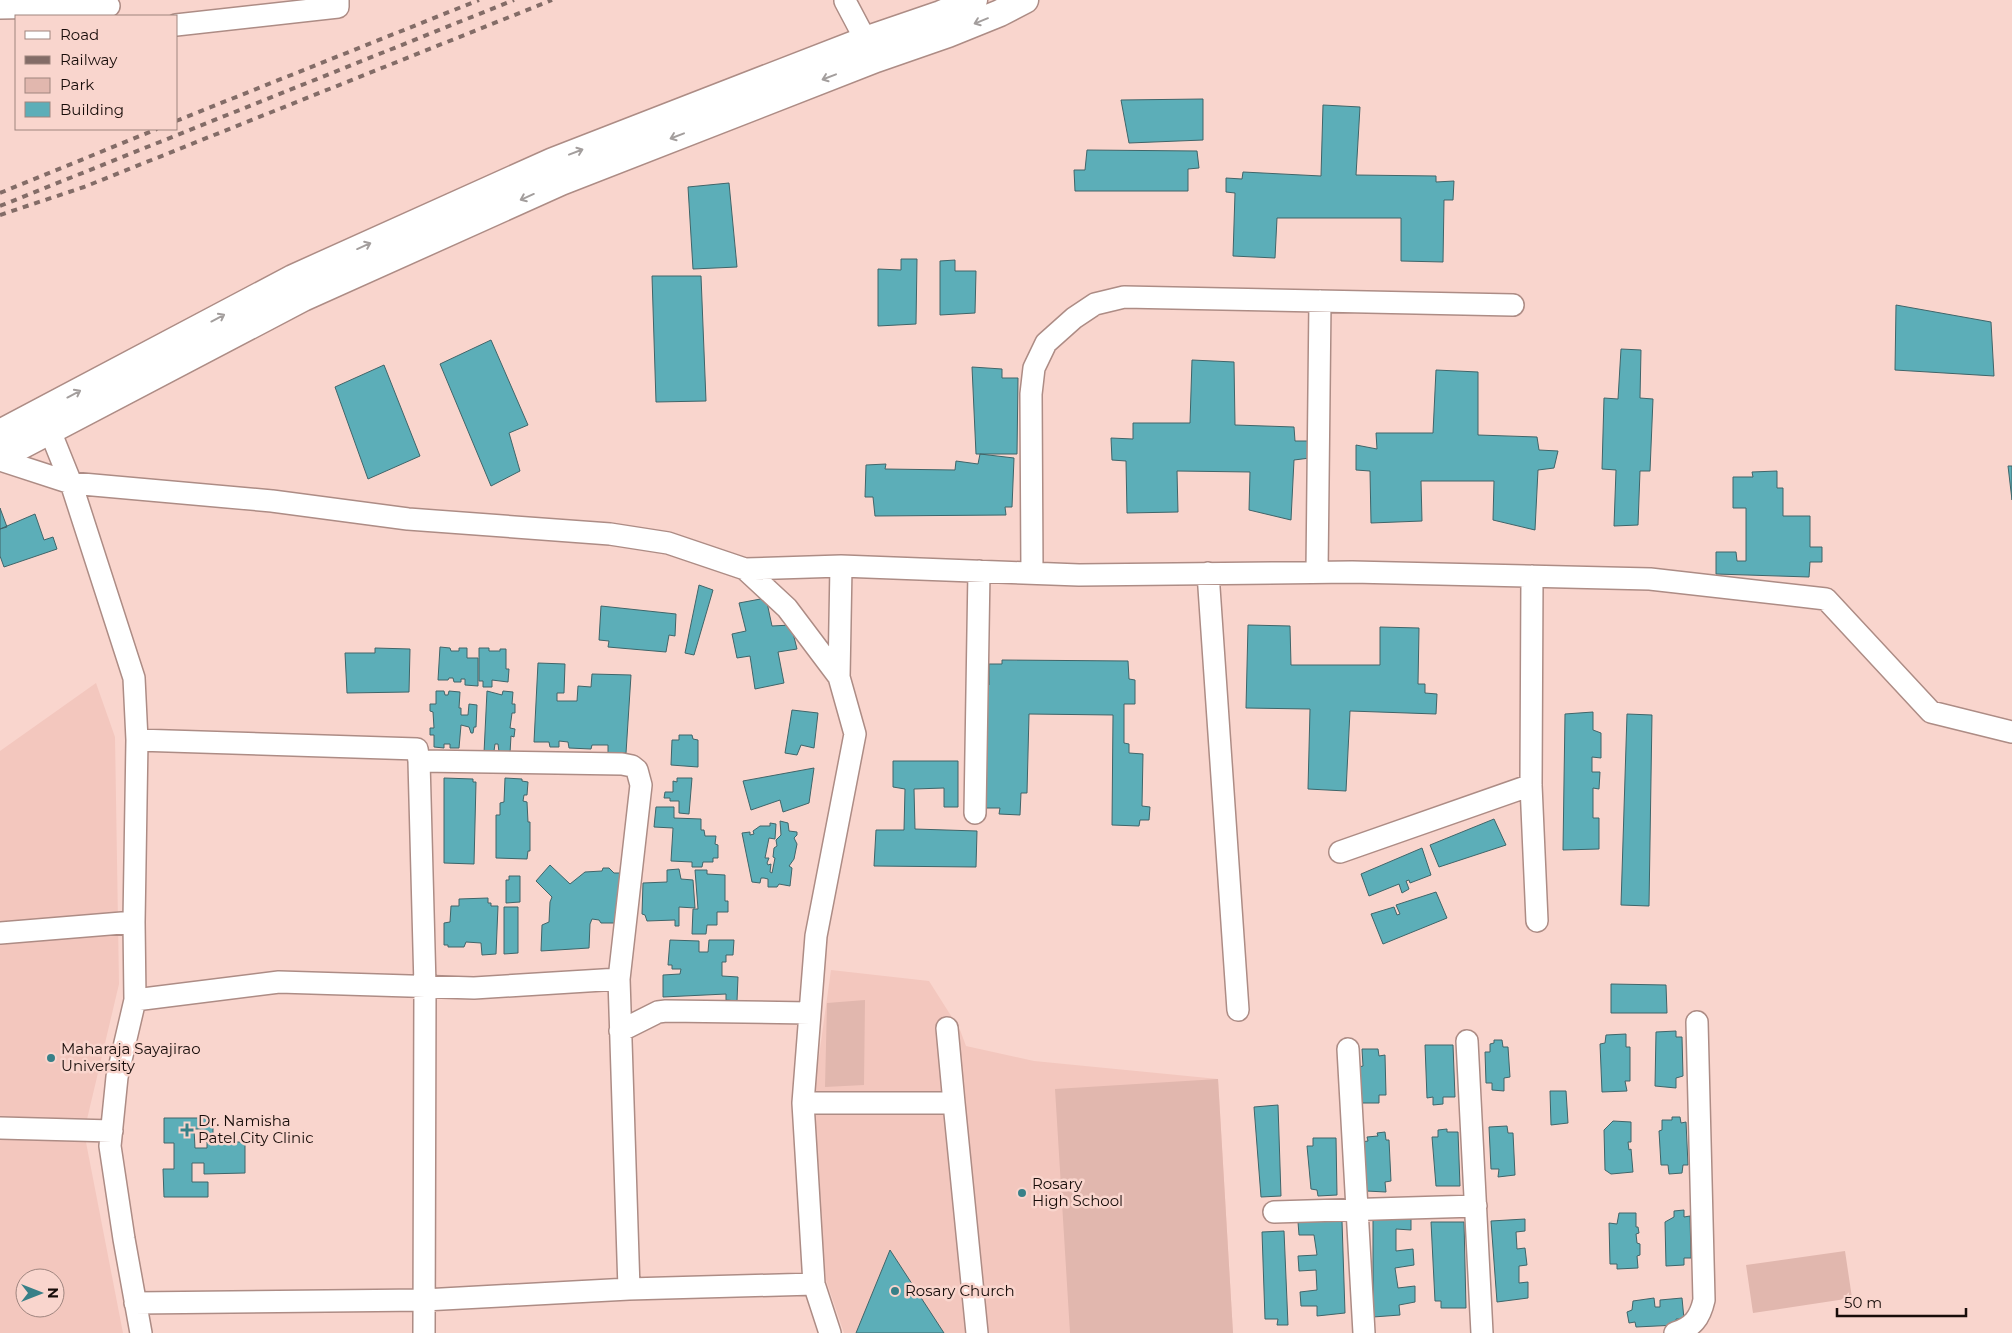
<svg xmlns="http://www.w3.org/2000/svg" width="2012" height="1333" viewBox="0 0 2012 1333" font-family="Montserrat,sans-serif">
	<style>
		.built { fill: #f3c7be; fill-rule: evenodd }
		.green { fill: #e1b7ae }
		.building { fill: #5caeb8; stroke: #406569 }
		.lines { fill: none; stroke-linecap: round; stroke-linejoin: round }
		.minor-casing { stroke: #ad8c85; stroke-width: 24 }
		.major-casing { stroke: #ad8c85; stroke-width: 29 }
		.minor { stroke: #fff; stroke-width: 21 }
		.major { stroke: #fff; stroke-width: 26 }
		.rail { stroke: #836c67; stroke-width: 4; stroke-dasharray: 6 6; stroke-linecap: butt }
		.oneway { stroke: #a39e9d }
		.poi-dot { fill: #388088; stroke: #f9d5cd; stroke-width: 2 }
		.labels { text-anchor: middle; stroke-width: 5; stroke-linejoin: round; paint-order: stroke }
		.poi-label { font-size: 15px; fill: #180d0a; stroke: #f9d5cd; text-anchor: start }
	</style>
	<rect width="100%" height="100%" fill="#f9d5cd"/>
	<path class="built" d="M96 683 115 737 119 984 84 1132 123 1333H0V751ZM25 1278H55V1308H25Z
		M831 970 929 981 960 1030 966 1046 1034 1061 1218 1079 1233 1333H844L826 1280 812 1106Z"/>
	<path class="green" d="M865 1000 864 1085 825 1087 827 1003Z
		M1218 1079 1233 1333H1070L1055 1089Z
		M1845 1251 1852 1298 1753 1313 1746 1265Z"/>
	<path class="building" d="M1203 99V140L1129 143 1121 100Z
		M1323 105 1360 107 1356 175 1436 176V182L1454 181 1453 200H1444L1443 262 1401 261V218H1277L1275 258 1233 256 1235 193 1226 192V178L1242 179 1243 172 1321 176Z
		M1087 150 1197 151 1199 168 1188 169V191H1075L1074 170H1085Z
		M729 183 737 267 693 269 688 187Z
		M901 259H917L916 324 878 326V269L901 270Z
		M955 260V271H976L975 313 940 315V261Z
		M652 276H701L706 401 656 402Z
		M1896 305 1991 322 1994 376 1895 370Z
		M491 340 528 425 509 433 520 471 491 486 440 364Z
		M1621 349 1641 350 1640 398 1653 399 1650 471H1640L1638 525 1614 526 1616 470 1602 469 1604 398 1618 399Z
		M1192 360 1234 362 1235 425 1294 427 1295 441H1314L1310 458 1294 460 1291 520 1249 510 1250 472 1177 471 1178 512 1127 513 1126 461 1112 460 1111 438 1133 439V423H1190Z
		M384 365 420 456 368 479 335 387Z
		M972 367 1002 369V378H1018L1017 454H976Z
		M1436 370 1478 372V435L1537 437 1539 450 1558 451 1554 468 1538 470 1535 530 1493 520 1494 481H1421L1422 521 1371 523 1370 471 1356 470V445L1377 449 1376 433H1433Z
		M980 454 1014 458 1012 507H1005L1006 515 875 516 873 497H865L866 465 886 464 885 469 955 470 956 461 978 464Z
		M2008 466H2012V500Z
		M1777 471V488H1783V516H1810V547H1822V562H1810L1809 577 1716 574V552H1736L1737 561H1746V508H1733V477H1753L1752 472Z
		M0 508 7 527 0 529Z
		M35 514 44 540 53 537 57 549 4 567 0 556V529Z
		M699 585 713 590 694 655 685 653Z
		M766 598 772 626 791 625 797 649 778 652 784 683 755 689 750 656 737 658 732 634 746 631 739 603Z
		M601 606 676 614 675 636 669 635 666 652 608 647 609 641 599 640Z
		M1248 625 1290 626 1291 665H1380V627L1419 628 1418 684H1425V693L1437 694 1436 714 1350 711 1346 791 1308 789 1310 709 1246 708Z
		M440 647 450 648 451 651H459V648H467V658H478V686L465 685V679H461V682H454L453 678H449L448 680H438Z
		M375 648 410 649 409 692 347 693 345 653H375Z
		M479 648H489V651H500V649H506V669H509L508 682 492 680V687H483V681H479Z
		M1002 660 1128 661 1129 679 1135 680V704H1124V743L1129 744V753L1143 754 1142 806 1150 807 1149 820H1140L1139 826 1112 825 1113 715 1029 714 1027 793H1021L1020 815 999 814 1000 808H979L982 684 989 685V664H1002Z
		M538 663 565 664 564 693H557V701H577L578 686 591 687 592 674 631 675 626 753H608V745H592L591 749 569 748 568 742 559 741V747H550L549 742H534Z
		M436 691H444L445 695H448L449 691 460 692 459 708H461V715H468L469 704 477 705 476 727H474L473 733H471L469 727 461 725 459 748H450V744H444V748L434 747V735H430V728H434L433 712 430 711V704H436Z
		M487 691 502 695 503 691 513 692 512 704H515V713H512L510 728 515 729 514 737 511 736 510 753 499 752 498 744H495L494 751H489L488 754 484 753Z
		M792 710 818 713 814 748 801 745 797 755 785 753Z
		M1593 712V730L1601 733V758L1592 757V772H1600L1599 789 1593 788V818H1599V849L1563 850 1565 714Z
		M1627 714 1652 715 1649 906 1621 905Z
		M679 735H692L693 739 698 740V767L671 765 672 740H679Z
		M893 761H958V807H944V788L914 789 915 829 977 831 976 867 874 866 876 830H904L905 789 893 787Z
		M814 768 809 803 783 812 780 800 751 810 743 781Z
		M444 778 473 779V782H476L474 864 444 863Z
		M505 778 522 779V781L528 782 527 795H524L523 801 527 802 528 822H530V851H528L527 859 496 858V815H500V803L504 802Z
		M677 778H692L689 814 679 813V801H670V798H664L665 792H673V781L677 782Z
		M656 807H674V818L701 819V830H704L705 836H716L715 844 718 845V858H713V862H703L702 867H692V862L671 861 673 828 654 827Z
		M1494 819 1506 845 1439 867 1430 845Z
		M780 821 788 823 789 831 797 832V835L794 838 797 844 794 859 789 866 792 868 790 886 779 884 777 887H768V879L764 878H761L760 883 752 882 742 833 750 832V835L754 834 753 831 760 826H770V823L776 824 775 839 769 838 765 858H769L767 863 768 865 771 864 770 872 772 873 775 858 773 857 774 848 777 846 776 840 781 835Z
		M1422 848 1431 875 1410 883 1409 880 1406 881 1409 889 1402 893 1399 884 1369 896 1361 874Z
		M550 865 570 884 585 872 602 871 603 868H609L614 873H621L616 923H601L599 920 592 919 590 924 589 948 541 951 542 925 549 922 550 902 552 897 536 881Z
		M679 869 681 879 693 880 695 908 679 907V926H675V920L647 921 645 915 642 914 643 883 667 882V870Z
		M695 870H707V874L725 875V901H728V912H717V925H707L706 934H692L693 909H698Z
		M509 876H520V902L506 903V880H509Z
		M1436 892 1447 918 1383 944 1371 914 1394 907 1397 915 1400 914 1396 905Z
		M488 898V903H491V906H498L496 954 482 955 481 943 466 942 464 947H448V945H444V923L450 922 451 906H459V899Z
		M504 907H518V953L504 954Z
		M670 940 699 941V952H708L709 940H734L733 955H726V962H722V976L738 977 737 1001 726 1000V994L663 997V975L680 974 681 969H672V965H668Z
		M1611 984 1666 985 1667 1013H1611Z
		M1676 1031V1037H1682L1683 1076 1676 1078V1088L1655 1086 1656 1032Z
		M1626 1034V1047H1630V1081H1625L1627 1091 1602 1092 1600 1044 1605 1043 1606 1035Z
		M1494 1040H1502L1503 1047H1508L1510 1077 1504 1078V1091L1492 1090V1083H1486L1485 1052H1490V1044L1494 1043Z
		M1425 1045H1453L1455 1097H1443V1104L1433 1105V1097L1427 1098Z
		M1362 1049H1378L1379 1056 1385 1055 1386 1095H1379V1103H1362L1359 1067 1363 1066Z
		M1550 1091H1566L1568 1123 1551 1125Z
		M1278 1105 1281 1196 1261 1197 1254 1107Z
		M1672 1117H1680L1681 1123 1686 1122 1688 1165H1683L1682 1173 1669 1174 1668 1165H1661L1659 1131 1662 1130V1120H1672Z
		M164 1118H213V1135H200V1129H194L195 1148H207V1142H245V1173L204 1174V1163H192V1182H208V1197H164L163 1169H174V1143H164Z
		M1613 1121 1631 1122V1142H1628L1629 1150 1631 1149 1633 1172 1611 1174 1605 1170 1604 1130Z
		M1507 1126 1508 1133H1513L1515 1175 1498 1177 1499 1169H1491L1489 1127Z
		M1447 1129V1132H1458L1460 1186H1436L1432 1137H1438V1130Z
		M1385 1132 1386 1140H1389L1391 1181 1385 1182 1386 1192 1366 1191 1361 1142 1368 1141 1367 1137 1378 1136 1377 1133Z
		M1313 1138H1336L1337 1195 1318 1196 1317 1190 1311 1189 1307 1146H1313Z
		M1684 1210V1217L1690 1216 1691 1258H1684V1265L1666 1266 1665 1222 1674 1217V1211Z
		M1619 1213H1636V1227H1638L1639 1233 1636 1234 1637 1243 1640 1244V1255L1637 1256 1638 1268 1617 1269V1264H1610L1609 1223 1617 1224Z
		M1411 1219V1230L1396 1229V1251L1413 1249 1414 1265 1395 1268 1398 1288 1415 1286V1302L1399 1305 1400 1315 1373 1317V1220Z
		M1525 1219V1231L1516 1232 1517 1249 1525 1248 1527 1265 1519 1266V1283L1528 1282V1298L1497 1302 1491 1221Z
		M1342 1221 1345 1313 1317 1316V1306H1301L1300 1292 1317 1290 1316 1270 1299 1271 1298 1256 1317 1255 1314 1235H1299L1298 1222Z
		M1431 1222H1464L1466 1308H1441V1301H1435Z
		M1284 1231 1288 1325H1277L1278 1319H1265L1262 1232Z
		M890 1250 944 1333H856Z
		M1654 1298 1655 1307H1660V1300L1682 1298 1684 1319H1676L1677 1325 1636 1327 1635 1322 1629 1323 1627 1312 1632 1310 1633 1301Z"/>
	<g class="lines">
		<defs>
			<path id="minor" d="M845 1 873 54
				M0 8 109 6
				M176 25 338 7V0
				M44 416 71 483 134 678 137 740 134 922 135 1000 117 1077 110 1146 124 1239 141 1333
				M0 460 71 483 272 501 408 519 610 534 668 543 745 569 787 608 839 677 855 734 816 936 803 1103 814 1284 830 1333
				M841 566 1079 575 1352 572 1650 579 1826 599 1931 712 2012 732
				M745 569 841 566 839 677
				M1317 572 1320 301
				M1032 573 1031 394 1034 368 1046 343 1074 318 1095 304 1124 297 1513 305
				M1208 573 1238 1010
				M1532 576 1531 785 1537 921
				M137 740 417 749 419 761 425 986 424 1333
				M419 761 622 764 632 766 637 770 641 785 619 979
				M975 813 979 571
				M1340 852 1531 785
				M0 933 134 922
				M135 1000 279 982 474 988 619 979 629 1289 814 1284
				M947 1028 954 1103
				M620 1031 658 1012 666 1011 810 1013
				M1467 1041 1482 1333
				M1348 1049 1364 1333
				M803 1103H954L977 1333
				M0 1128 112 1131
				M1274 1212 1476 1206
				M135 1303 424 1300 629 1289
				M1675 1333C1693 1327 1700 1318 1704 1300L1697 1022"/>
			<path id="major" d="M0 433 293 278 553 161 865 40 941 14 974 0
				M0 457 303 298 561 182 876 59 948 34 1000 13 1025 0"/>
		</defs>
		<use href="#minor" class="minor-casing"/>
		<use href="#major" class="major-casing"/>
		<use href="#minor" class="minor"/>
		<use href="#major" class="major"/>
		<path class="rail" d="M176 121 479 0
			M0 193 157 129
			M0 206 514 0
			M0 215 84 187 552 0"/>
	</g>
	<defs><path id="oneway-shaft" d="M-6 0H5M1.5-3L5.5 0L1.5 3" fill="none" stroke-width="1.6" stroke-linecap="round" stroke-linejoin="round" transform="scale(1.25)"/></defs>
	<g class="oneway">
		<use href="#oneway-shaft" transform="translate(981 21) rotate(158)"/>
		<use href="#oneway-shaft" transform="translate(829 77) rotate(159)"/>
		<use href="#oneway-shaft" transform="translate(677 136) rotate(159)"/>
		<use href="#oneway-shaft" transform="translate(576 152) rotate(-21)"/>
		<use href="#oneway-shaft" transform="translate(527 197) rotate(156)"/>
		<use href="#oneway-shaft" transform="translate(364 246) rotate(-24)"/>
		<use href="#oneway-shaft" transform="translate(218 318) rotate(-28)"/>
		<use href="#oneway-shaft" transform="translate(74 394) rotate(-28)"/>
	</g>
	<g class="poi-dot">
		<circle cx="51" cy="1058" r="5"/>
		<path d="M184.5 1122.5h5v5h5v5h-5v5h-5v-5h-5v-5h5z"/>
		<circle cx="1022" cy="1193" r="5"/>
		<circle cx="895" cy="1291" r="5"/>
	</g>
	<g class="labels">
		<g class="poi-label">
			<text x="61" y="1054">Maharaja Sayajirao<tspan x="61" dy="17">University</tspan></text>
			<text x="198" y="1126">Dr. Namisha<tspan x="198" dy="17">Patel City Clinic</tspan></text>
			<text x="1032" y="1189">Rosary<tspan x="1032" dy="17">High School</tspan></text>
			<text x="905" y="1296">Rosary Church</text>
		</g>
	</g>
	<rect x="15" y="15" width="162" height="115" fill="#f9d5cd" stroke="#9f857f"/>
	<rect x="25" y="31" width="25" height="8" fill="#ffffff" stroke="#9f857f"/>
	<text x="60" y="40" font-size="15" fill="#180d0a">Road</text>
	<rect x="25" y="56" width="25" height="8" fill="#836c67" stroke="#9f857f"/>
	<text x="60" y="65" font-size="15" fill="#180d0a">Railway</text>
	<rect x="25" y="78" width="25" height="15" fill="#e1b7ae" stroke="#9f857f"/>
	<text x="60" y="90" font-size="15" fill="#180d0a">Park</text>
	<rect x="25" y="102" width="25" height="15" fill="#5caeb8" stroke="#9f857f"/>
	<text x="60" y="115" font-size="15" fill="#180d0a">Building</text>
	<g transform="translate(40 1293) rotate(90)"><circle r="24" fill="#f9d5cd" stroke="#9f857f"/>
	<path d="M0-4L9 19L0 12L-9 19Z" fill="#388088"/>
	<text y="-8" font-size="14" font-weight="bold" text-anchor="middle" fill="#180d0a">N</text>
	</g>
	<path d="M1837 1308v8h129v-8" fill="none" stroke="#180d0a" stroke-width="2.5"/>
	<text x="1844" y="1308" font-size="15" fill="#180d0a" stroke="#f9d5cd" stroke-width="4" paint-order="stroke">50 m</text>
</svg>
